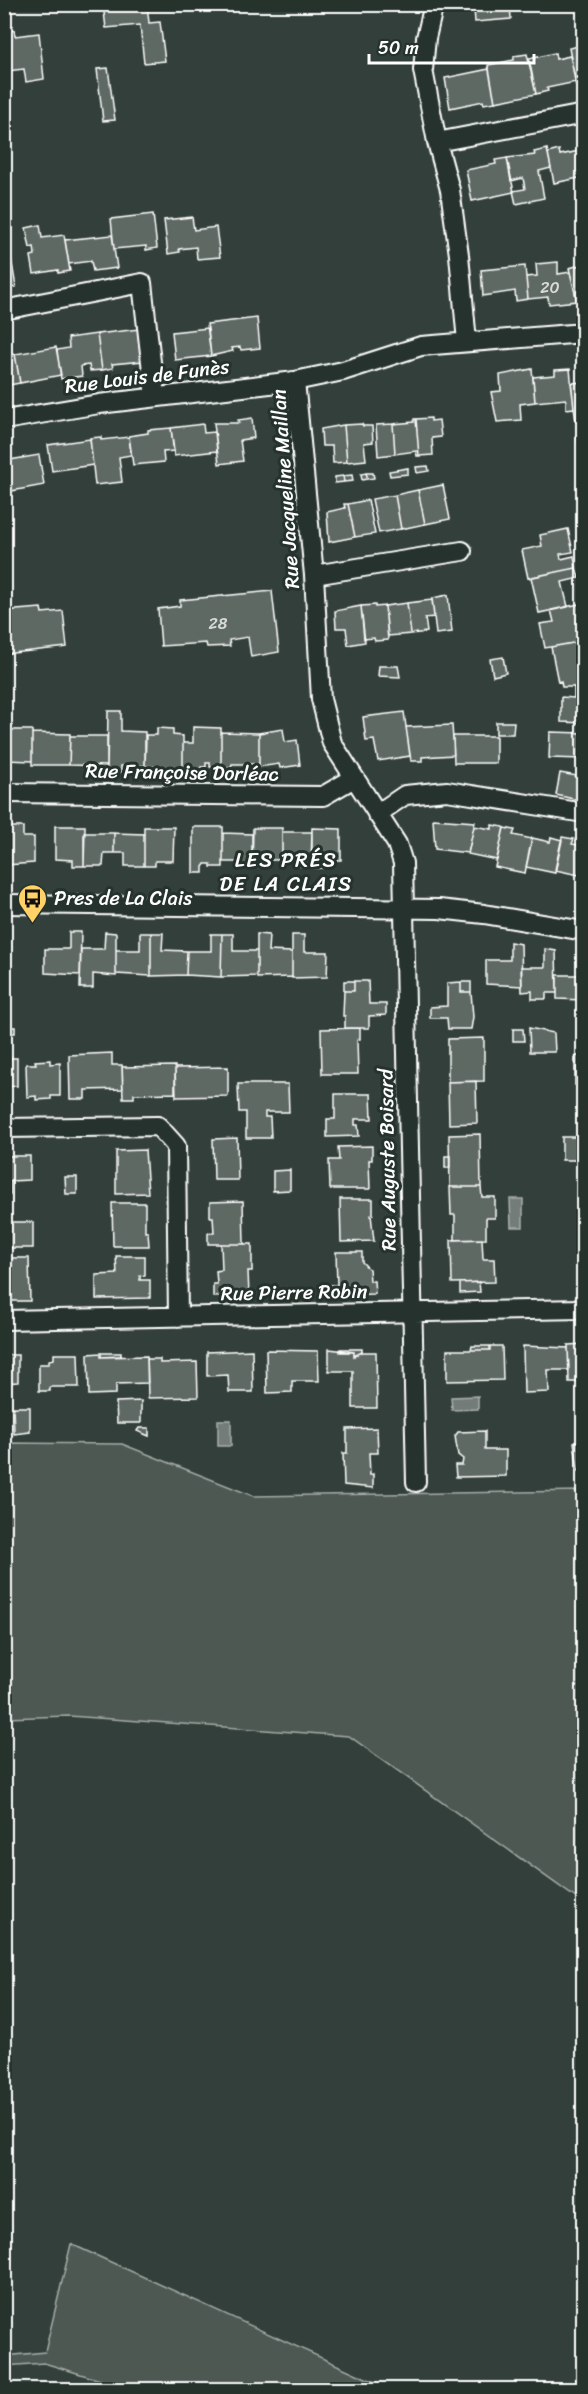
<svg xmlns="http://www.w3.org/2000/svg" width="588" height="2394" viewBox="0 0 588 2394" font-family="Sriracha,sans-serif">
	<style>
		.green { fill: #4d5853; stroke: #a6aca9; stroke-width: 1.5 }
		.water { fill: #737b78; stroke: #abb0ae; stroke-width: 1.5 }
		.building { fill: #5f6964; stroke: #fff; stroke-width: 1.5 }
		.lines { fill: none; stroke-linecap: round; stroke-linejoin: round }
		.street-casing { stroke: #fff; stroke-width: 22 }
		.street { stroke: #26332d; stroke-width: 18 }
		.labels { text-anchor: middle; stroke-width: 6; stroke-linejoin: round; paint-order: stroke }
		.number-label { font-size: 16px; fill: #d7dad8 }
		.street-label { font-size: 20px; fill: #fff; stroke: #26332d }
		.poi-label { font-size: 20px; fill: #fff; stroke: #26332d; text-anchor: start }
		.neighbourhood-label { font-size: 21px; letter-spacing: 1.5px; fill: #fff; stroke: #26332d }
	</style>
	<rect width="100%" height="100%" fill="#333f3a"/>
	<filter id="ink" filterUnits="userSpaceOnUse"><feTurbulence type="fractalNoise" baseFrequency=".0167" numOctaves="2"/><feDisplacementMap in="SourceGraphic" scale="12" xChannelSelector="R" yChannelSelector="G"/><feConvolveMatrix kernelMatrix="1 2 1 2 8 2 1 2 1" color-interpolation-filters="sRGB"/></filter>
	<g filter="url(#ink)">
		<path class="green" d="M4 1443 122 1444 253 1496 583 1491V1903L349 1736 69 1716 5 1718Z
			M71 2244 390 2389H130L44 2363 5 2366V2356L45 2352Z
			M583 2323V2389H575Z"/>
		<path class="water" d="M510 1199H523V1227H511Z
			M478 1396V1409L452 1410 451 1397Z
			M218 1420H231V1446H218Z"/>
		<path class="building" d="M103 4H147L149 23 160 22 165 61 144 63 140 25 106 28Z
			M469 4H510L511 19 475 22 474 9H478L466 7Z
			M14 30 15 36 39 33 44 79 26 82 24 69 7 71 4 31Z
			M584 45V84L576 86 569 48Z
			M555 53 556 59 570 56 576 82 547 88 548 91 536 94 529 59Z
			M527 54 536 94 495 102 488 65 514 60V56Z
			M108 68 115 120 103 121 97 69Z
			M489 69 495 102 484 104 483 101 450 108 445 78Z
			M547 149 551 168 539 171 544 198 516 204 513 191 525 189 523 178 511 181 507 158 535 155 534 152Z
			M559 150 560 155 584 150V177L554 183 548 153Z
			M507 158 514 192 472 201 466 170 496 164 495 160Z
			M153 214 157 248 146 250V246L114 249 111 219Z
			M192 217 194 230 216 227 220 257 197 259 196 247 179 249 180 252 168 254 164 220Z
			M40 225 42 238 64 235 70 271 58 273V270L34 274 31 256 35 255 34 247 30 248 26 228Z
			M112 235 117 268 93 271 91 261 69 264 65 240Z
			M4 240H8L16 287 4 289Z
			M558 262V274L570 272 577 301 549 304 548 297 528 299 526 277 537 276 536 264Z
			M584 264V295L576 297 569 268Z
			M525 266 528 299 516 301 515 291 483 296 481 270Z
			M257 318 260 348 241 350 240 347 232 348 233 351 211 356 207 324Z
			M208 328 211 356 175 360 172 332Z
			M139 329 143 361 112 364 113 368 102 370 97 334Z
			M97 334 102 370 90 371 89 365 81 366 82 376 61 379 57 350 69 348 68 338Z
			M56 347 61 375 20 383 15 354Z
			M15 354 20 383 4 386V356Z
			M532 369 535 402 520 404 521 420 497 422 491 392 501 391 500 375Z
			M570 369 574 408 566 409V399L535 402 533 377 555 375V370Z
			M584 382V421L576 422 571 383Z
			M252 418 254 438 240 440 243 461 219 464 214 423H239L238 420Z
			M431 418V421L439 420 441 437 432 438 433 455 419 456 416 419Z
			M414 419H416L419 456H417L416 451 395 454 393 424 414 422Z
			M203 424 204 433 215 432 217 451 174 456 171 428Z
			M362 424 363 426H372L373 442 364 443 366 460 347 462 344 425Z
			M393 424 395 454 378 456 376 425Z
			M344 425 347 462 333 463 332 446H322L321 429Z
			M171 428 174 451 163 452 164 462 133 465 129 436 148 433V430Z
			M584 434V444H578L577 435Z
			M101 437V440L129 437 131 455 119 457 122 482 95 485 90 438Z
			M90 439 93 465 52 471 48 445Z
			M39 455 44 485 6 492 4 461Z
			M428 466 429 471 417 473 416 467Z
			M408 468V474L390 476 389 471Z
			M366 473H373L374 478 368 479Z
			M366 473 368 479 362 480 361 474Z
			M352 475 353 481 344 482 343 476Z
			M343 476 344 482 335 483V477Z
			M443 485 450 519 425 524 418 490Z
			M418 490 425 524 401 529 395 495Z
			M395 495 401 529 379 533 372 499Z
			M368 500 375 534 355 537 348 504Z
			M344 504H348L355 537 329 542 327 512 345 508Z
			M568 529 573 552 560 554 561 559 574 556 576 568 528 578 522 550 542 546 540 535Z
			M576 568 579 578 562 582 568 607 539 613 531 577Z
			M272 591 279 652 251 657 248 637 229 640 230 646 207 647 206 643 161 646 158 609 180 606V600Z
			M448 595 452 632 436 634 432 598Z
			M432 600 434 617 425 618 427 632 411 634 407 603Z
			M407 603 411 634 388 636 385 606Z
			M584 603V619L580 620 584 641 545 648 540 624 554 622 551 610Z
			M375 605V607L385 606 388 640 375 641 374 638 364 639 361 606Z
			M361 606 365 642 348 645 346 628H336L335 611Z
			M41 608 42 613 63 611 67 647 4 654V611Z
			M584 641V687H562L561 681 558 682 551 647Z
			M503 657 506 673 493 676 490 659Z
			M379 666H398L400 677 378 676Z
			M574 687H584V723L561 722V697L574 698Z
			M108 711H121V731L145 732V766H121V772H107Z
			M404 712 410 756 378 761 374 740 366 741 363 717Z
			M496 722H514L513 734H496Z
			M452 725 454 755 422 757V761H411L406 727Z
			M193 727 221 728V767H210V763H206V767H201V778H183V743H193Z
			M157 728 173 729V735L183 736V769L145 766 146 735H157Z
			M283 729 285 742 297 740 300 765 280 768 279 764 259 767V733Z
			M4 730H32V761L5 760 4 765Z
			M221 732 259 733V764H232L231 767H221Z
			M550 732 584 733V759L549 758Z
			M32 733 70 734 69 765H32Z
			M70 736H107V766L69 765Z
			M453 736H496V763H454Z
			M560 773 583 777 578 800 556 795Z
			M433 819 475 822 468 853 435 849Z
			M492 825 504 827 497 860 468 854 474 826 492 829Z
			M4 826 6 827 5 861H4Z
			M55 826H85L84 866H73V860L55 859Z
			M6 827H23V837H34V863L6 865Z
			M144 827H174L173 861H155V866H144Z
			M193 827H223V867H211V864H205L203 867V873H193Z
			M253 828H282V860H263V867H252Z
			M312 828 341 829V860H323V868H311Z
			M504 828 515 830 513 835 532 839 525 873 495 867Z
			M282 832H312V866H300V861H282Z
			M84 833H114V853H104L103 866H84Z
			M114 833 144 834V866H125V853H114Z
			M223 833 252 834V867H241V862H223Z
			M551 837 562 840 555 873 526 867 532 838 550 842Z
			M562 837 574 839 572 844 584 846V876L555 870Z
			M69 932H81L80 975 45 973V949H69Z
			M105 932 116 933V976L93 974V988H80L81 949H104Z
			M140 933H151V976L116 974V950H140Z
			M151 933H163L162 950 187 951 186 975 151 976Z
			M211 934H222L221 977 186 975 187 951H211Z
			M222 934H233V951H257V976L221 977Z
			M257 934 269 935 268 951 292 952V977L257 978Z
			M292 935H304V952H328L327 977 292 978Z
			M510 942 521 944 522 986 486 984V960H510Z
			M545 949 556 951 557 993H546V999H532V991L522 992 521 967H545Z
			M580 956 584 957V1000L557 999V975H581Z
			M344 981H354V991H344Z
			M354 981H368L369 1004H386V1015L369 1016V1028H345V1016H343L344 991H354Z
			M461 982V992H471L473 1017 471 1029H448L447 1018H430V1007L447 1006V983Z
			M461 982H471V992H461Z
			M8 1027H15V1033H8Z
			M360 1028V1039L357 1040 358 1074H322L321 1029Z
			M529 1028 554 1033 555 1052H530Z
			M513 1029H523L524 1041H513Z
			M484 1038V1081L448 1082V1039Z
			M112 1053V1065H122L123 1089 85 1090V1099H70L69 1055Z
			M575 1056H584V1092L583 1085H575Z
			M4 1058H17V1086L4 1087Z
			M50 1060V1064L60 1063V1096H51V1099L36 1100V1096L27 1097 26 1064H36L35 1061Z
			M175 1066V1093L134 1094V1098H123L122 1067Z
			M228 1067V1096L176 1097 175 1068Z
			M476 1081 477 1123 449 1124 448 1082Z
			M238 1084H288L289 1112H265V1117H270L271 1138H246V1112H239Z
			M335 1094H371L372 1119H355V1125H358L359 1136 327 1137V1119H335Z
			M580 1099H584V1113H580Z
			M480 1134 481 1187H450L449 1135Z
			M562 1137H584V1160H562Z
			M237 1138 238 1180H214L213 1139Z
			M372 1146V1160H369L370 1189H330L329 1160H339L338 1147Z
			M145 1150 148 1193 116 1194V1151Z
			M4 1156H30V1180L10 1181V1195H4Z
			M445 1156H450V1168H445Z
			M290 1170V1190L273 1191V1171Z
			M65 1177H77V1194H66Z
			M582 1182H584V1231H583Z
			M450 1187H481L482 1197H495V1218H486V1239L455 1240V1215H451Z
			M340 1199H373V1214L371 1215 374 1241 341 1242Z
			M243 1201 244 1244H208V1233H214L213 1217H210V1202Z
			M112 1203H145V1232H148L149 1246H113Z
			M4 1212H9V1222H33V1248H4Z
			M577 1231H584V1280H578Z
			M482 1239 483 1259H494L495 1282 452 1283 451 1240Z
			M221 1244H252V1271H248L249 1296 213 1297V1284H217L216 1271 222 1270Z
			M336 1252H362V1262L369 1269 370 1281H374L375 1294 326 1295V1285H337Z
			M116 1256H145V1275L140 1276V1280H150V1298L96 1299V1275L117 1274Z
			M4 1258H29L30 1301H4V1290H7V1284H4Z
			M479 1282 480 1292 460 1293V1283Z
			M584 1344V1382H569L568 1345Z
			M472 1346H490V1350H471Z
			M490 1346H502L503 1380 447 1381V1350H490Z
			M523 1346 568 1348 569 1370H548L549 1392 524 1393Z
			M329 1349 354 1352V1356L362 1352H376L377 1408H353V1371H329Z
			M340 1349H362V1352L354 1356V1352H340Z
			M252 1350 253 1392H229L228 1375 207 1376V1352Z
			M266 1350 318 1351 319 1381H292V1392L267 1393Z
			M101 1353H121V1356L101 1357Z
			M101 1353V1357L147 1356 148 1383 116 1384V1394L89 1395 88 1354Z
			M54 1354H78L79 1387H50V1391H39V1364H49V1360L54 1359Z
			M4 1355H18V1382L4 1383Z
			M147 1359H160V1363L197 1362 198 1397 148 1398Z
			M141 1401V1423H117L116 1402Z
			M13 1407H30V1432L14 1434Z
			M139 1428H149V1436L137 1431Z
			M377 1428 378 1453H369L370 1475 373 1474V1488L344 1485 343 1453H347V1429Z
			M485 1431V1450H506V1476L456 1477 455 1465H462L463 1459 458 1455 455 1436 458 1432Z
			M584 1441V1471H578L574 1442Z"/>
		<g class="lines">
			<defs>
				<path id="street" d="M434 4 426 38 423 70 437 142 450 190 459 255 467 342
					M437 142 584 114
					M4 310 142 283 155 397
					M295 381 314 575 321 699 332 743 397 844 403 863 416 1482
					M4 420 99 404 295 381 343 371 421 346 584 333
					M314 575 462 551
					M4 793 323 796 354 778
					M377 814 405 795 447 791 584 813
					M4 904 439 909 484 914 584 931
					M4 1128 158 1126 176 1146 178 1317
					M4 1320 584 1309"/>
			</defs>
			<use href="#street" class="street-casing"/>
			<use href="#street" class="street"/>
		</g>
	</g>
	<defs>
		<symbol id="bus-pin" viewBox="-11 -11 22 30"><path d="M0 17L-7.5 6A9.5 9.5 0 1 1 7.5 6Z" fill="#ffd166" stroke="#26332d"/><path d="M-5-6H5V4H4V6H2V4H-2V6H-4V4H-5ZM-3.5-4V0h7V-4ZM-3.5 1.2v1.5H-2V1.2ZM2 1.2v1.5H3.5V1.2Z" fill="#111"/></symbol>
	</defs>
	<g fill-rule="evenodd">
		<use href="#bus-pin" x="16" y="882" width="33" height="45"/>
	</g>
	<g class="labels">
		<g class="number-label">
			<text x="550" y="293">20</text>
			<text x="218" y="629">28</text>
		</g>
		<g class="street-label">
			<text transform="translate(147 376) rotate(-7)" y="7">Rue Louis de Funès</text>
			<text transform="translate(285 489) rotate(-94)" y="7">Rue Jacqueline Maillan</text>
			<text transform="translate(182 772) rotate(1)" y="7">Rue Françoise Dorléac</text>
			<text transform="translate(387 1160) rotate(-91)" y="7">Rue Auguste Boisard</text>
			<text transform="translate(294 1292) rotate(-1)" y="7">Rue Pierre Robin</text>
		</g>
		<g class="poi-label">
			<text x="54" y="905">Pres de La Clais</text>
		</g>
		<g class="neighbourhood-label">
			<text x="286" y="867">LES PRÉS<tspan x="286" dy="24">DE LA CLAIS</tspan></text>
		</g>
	</g>
	<rect width="588" height="2394" fill="none" stroke="#26332d" stroke-width="24"/>
	<rect x="12" y="12" width="564" height="2370" fill="none" stroke="#fff" stroke-width="2" filter="url(#ink)"/>
	<path d="M369 54v9h165v-9" fill="none" stroke="#ffffff" stroke-width="3"/>
	<text x="378" y="54" font-size="18" fill="#ffffff" stroke="#26332d" stroke-width="4.5" paint-order="stroke">50 m</text>
</svg>
